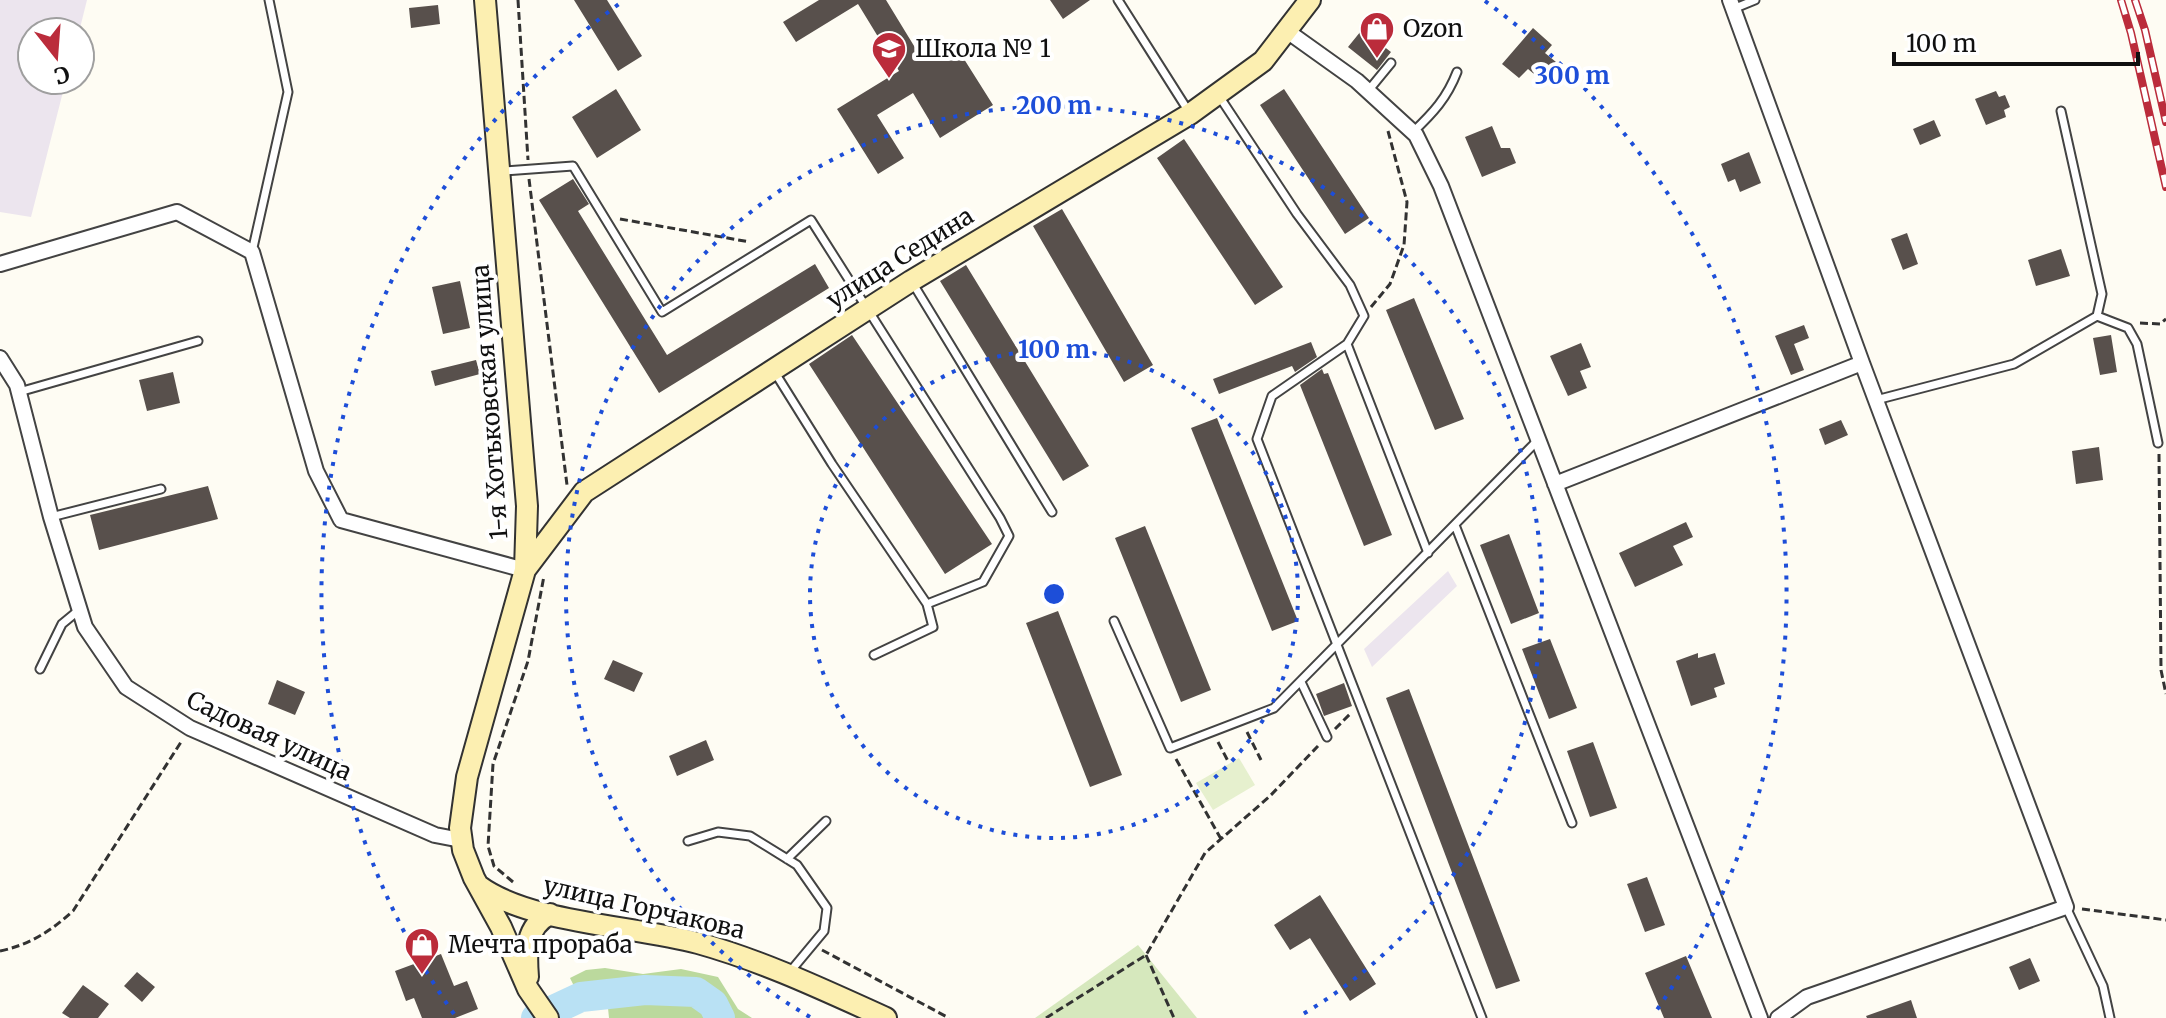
<svg xmlns="http://www.w3.org/2000/svg" width="2166" height="1018" viewBox="0 0 2166 1018" font-family="Merriweather,serif">
	<style>
		.industrial { fill: #ece5ee }
		.green { fill: #d6e8bd }
		.forest { fill: #bbd99d }
		.pitch { fill: #e6f0ce }
		.lines { fill: none; stroke-linecap: round; stroke-linejoin: round }
		.river { stroke: #b9e1f4; stroke-width: 30 }
		.building { fill: #58504c }
		.lane-casing { stroke: #434343; stroke-width: 11 }
		.street-casing { stroke: #434343; stroke-width: 18 }
		.secondary-casing { stroke: #323232; stroke-width: 24 }
		.path { stroke: #323232; stroke-width: 3; stroke-dasharray: 8 4; stroke-linecap: butt }
		.lane { stroke: #fff; stroke-width: 7 }
		.street { stroke: #fff; stroke-width: 14 }
		.secondary { stroke: #fcefb1; stroke-width: 20 }
		.rail-casing { stroke: #bb2c3b; stroke-width: 8 }
		.rail { stroke: #fff; stroke-width: 5; stroke-dasharray: 15; stroke-linecap: butt }
		.ring { fill: none; stroke: #1d4ed8; stroke-width: 4; stroke-dasharray: 4 8 }
		.labels { text-anchor: middle; stroke-width: 8; stroke-linejoin: round; paint-order: stroke }
		.poi-label { font-size: 24px; fill: #101010; stroke: #fff; text-anchor: start }
		.street-label { font-size: 24px; fill: #101010; stroke: #fff }
		.centre { fill: #1d4ed8; stroke: #fff; stroke-width: 4 }
		.ring-label { font-size: 24px; text-anchor: middle; font-weight: bold; fill: #1d4ed8; stroke: #fff; stroke-width: 8; stroke-linejoin: round; paint-order: stroke }
	</style>
	<rect width="100%" height="100%" fill="#fefcf3"/>
	<path class="industrial" d="M0 0H87L79 32H32V80H66L31 217 0 212Z
		M1448 571 1457 586 1372 667 1364 649Z"/>
	<path class="green" d="M1138 945 1197 1018H1035Z"/>
	<path class="forest" d="M605 968 643 974 681 969 718 977 738 1009 752 1018H609L608 1008 575 988 570 978 586 970Z"/>
	<path class="pitch" d="M1239 758 1255 785 1213 810 1196 783Z"/>
	<g class="lines">
		<path class="river" d="M536 1018 581 997 645 990 696 992 713 1004 720 1018"/>
	</g>
	<path class="building" d="M574 0H607L642 56 618 71Z
		M819 0H886L922 59 952 40 993 105 940 138 913 93 877 115 904 158 878 174 837 109 899 71 858 4 796 42 783 22Z
		M1050 0H1090L1063 19Z
		M438 5 440 24 411 28 409 8Z
		M1365 26 1381 38 1378 42 1391 52 1377 70 1348 47Z
		M1533 28 1552 45 1545 53 1556 62 1540 79 1528 69 1519 78 1502 64Z
		M616 89 641 130 597 158 572 117Z
		M1284 89 1369 218 1345 234 1260 105Z
		M1996 91 1999 97 2005 95 2010 107 2004 110 2006 117 1986 125 1975 99Z
		M1934 120 1941 136 1920 145 1913 129Z
		M1492 126 1501 148H1510L1516 163 1482 177 1465 137Z
		M1184 139 1283 287 1255 305 1157 158Z
		M1749 152 1761 183 1740 192 1735 179 1728 182 1721 164Z
		M573 179 589 204 578 211 667 355 815 264 829 288 659 393 539 200Z
		M1062 209 1153 365 1124 382 1033 226Z
		M1907 233 1918 264 1903 270 1891 239Z
		M2061 249 2070 276 2036 286 2028 260Z
		M966 265 1089 466 1063 481 940 281Z
		M460 281 470 328 443 334 432 287Z
		M1414 298 1464 419 1435 430 1386 310Z
		M1804 325 1809 338 1794 344 1804 370 1791 375 1775 336Z
		M852 335 992 544 945 574 809 364Z
		M2111 335 2117 372 2100 375 2093 338Z
		M1311 342 1317 357 1295 372 1292 366 1219 394 1213 379Z
		M1581 343 1591 367 1580 371 1587 388 1568 396 1550 356Z
		M476 360 480 374 435 386 431 371Z
		M1322 369 1324 374 1328 373 1392 535 1364 546 1300 385Z
		M173 372 180 403 147 411 139 380Z
		M1217 418 1298 621 1272 631 1191 428Z
		M1841 420 1848 435 1825 445 1819 429Z
		M2099 447 2103 480 2076 484 2072 451Z
		M208 486 218 519 99 550 90 515Z
		M1686 522 1693 537 1673 546 1683 565 1635 587 1619 553Z
		M1145 526 1211 690 1181 702 1115 538Z
		M1509 534 1539 613 1511 624 1480 545Z
		M1058 611 1122 775 1090 787 1026 623Z
		M1550 639 1577 708 1549 719 1522 649Z
		M1698 653V658L1715 653 1725 684 1714 688 1717 697 1691 706 1676 661Z
		M613 660 643 673 634 692 604 679Z
		M277 680 305 692 295 715 268 704Z
		M1344 683 1352 706 1324 716 1316 694Z
		M1409 689 1520 981 1496 989 1386 698Z
		M706 740 714 760 677 776 669 756Z
		M1593 742 1617 808 1590 817 1567 751Z
		M1647 877 1665 925 1645 932 1627 884Z
		M1320 895 1376 984 1350 1001 1310 938 1290 950 1274 925Z
		M441 954 454 986 467 981 478 1009 455 1018H422L414 998 406 1001 395 971Z
		M1686 956 1712 1018H1664L1645 973Z
		M2030 958 2040 981 2019 990 2009 967Z
		M137 972 155 987 142 1002 124 986Z
		M83 985 109 1004 98 1018H70L62 1013Z
		M1911 1000 1917 1018H1867L1866 1016Z"/>
	<g class="lines">
		<defs>
			<path id="lane" d="M1118 0 1189 112
				M1733 9 1755 0
				M1368 91 1391 63
				M1219 96 1297 214 1350 285 1364 316 1347 344
				M1413 132C1433 113 1447 98 1457 72
				M503 171 573 166 662 312 811 220 1000 518 1009 536 983 582 927 604
				M252 252 288 92 269 0
				M912 282 1052 512
				M2097 316 2128 328 2137 344 2158 443
				M774 371 832 464 927 604 933 627 874 655
				M19 392 198 341
				M1876 400 2014 364 2097 316 2102 294 2061 111
				M51 517 161 489
				M1455 525 1572 823
				M1428 553 1347 344 1272 396 1257 439 1482 1018
				M1114 621 1170 748 1274 708 1538 440
				M40 669 62 624 79 610
				M1301 682 1327 737
				M688 841 718 832 750 836 797 865 827 908 824 931 789 973
				M787 859 826 821
				M2066 907 2103 986 2110 1018"/>
			<path id="street" d="M1730 0 1862 363 2066 907 1807 997 1778 1018
				M1287 31 1357 81 1416 135 1441 186 1760 1018
				M0 264 177 212 252 252 316 471 341 520 525 570
				M0 358 17 385 51 517 85 627 126 687 190 728 435 835 461 840
				M1555 484 1862 363"/>
			<path id="secondary" d="M485 0 527 506 525 570 467 777 460 828 463 850 474 878 501 927 528 989 548 1018
				M525 570 584 492 911 281 1190 114 1263 61 1310 0
				M479 886C529 923 635 926 698 943 763 961 824 990 886 1018
				M528 977C526 952 525 927 550 914"/>
		</defs>
		<use href="#lane" class="lane-casing"/>
		<use href="#street" class="street-casing"/>
		<use href="#secondary" class="secondary-casing"/>
		<path class="path" d="M518 0 528 160
			M529 179 567 485
			M620 219 750 242
			M1371 307 1390 284 1404 245 1407 202 1388 131
			M2140 323 2160 324 2166 319
			M2159 454 2161 670 2166 694
			M1335 729 1352 712
			M1247 732 1261 760
			M1218 742 1229 763
			M1176 759 1221 839
			M513 882 494 866 488 846 493 764 528 661 544 576
			M2082 909 2166 920
			M822 950 949 1018
			M0 951C29 945 51 931 73 911L181 742
			M1146 955 1174 1018
			M1046 1018 1146 955 1205 853 1270 796 1318 746"/>
		<use href="#lane" class="lane"/>
		<use href="#street" class="street"/>
		<use href="#secondary" class="secondary"/>
		<defs>
			<path id="rail" d="M2121 0 2131 33 2166 187
				M2135 0 2145 30 2166 122"/>
		</defs>
		<use href="#rail" class="rail-casing"/>
		<use href="#rail" class="rail"/>
	</g>
	<g class="ring">
		<circle cx="1054" cy="594" r="244"/>
		<path d="M810 1017A488 488 0 1 1 1298 1017"/>
		<path d="M454 1014A733 733 0 0 1 623 1M1485 1A733 733 0 0 1 1654 1014"/>
	</g>
	<defs>
		<symbol id="shop-pin" viewBox="-11 -11 22 30"><path d="M0 17L-7.5 6A9.5 9.5 0 1 1 7.5 6Z" fill="#bb2c3b" stroke="#fff"/><path d="M-5-2.5h2.3a2.7 3.5 0 0 1 5.4 0H5L5.5 6h-11ZM-1.5-2.5h3a1.5 2.3 0 0 0-3 0Z" fill="#fff"/></symbol>
		<symbol id="school-pin" viewBox="-11 -11 22 30"><path d="M0 17L-7.5 6A9.5 9.5 0 1 1 7.5 6Z" fill="#bb2c3b" stroke="#fff"/><path d="M0-5L7-2L0 1L-7-2ZM-4 1L0 2.5L4 1V4Q0 6-4 4Z" fill="#fff"/></symbol>
	</defs>
	<g fill-rule="evenodd">
		<use href="#shop-pin" x="1357" y="9" width="40" height="54"/>
		<use href="#school-pin" x="869" y="29" width="40" height="54"/>
		<use href="#shop-pin" x="402" y="925" width="40" height="54"/>
	</g>
	<g class="labels">
		<g class="poi-label">
			<text x="1403" y="37">Ozon</text>
			<text x="915" y="57">Школа № 1</text>
			<text x="448" y="953">Мечта прораба</text>
		</g>
		<g class="street-label">
			<text transform="translate(900 258) rotate(-32)" y="8">улица Седина</text>
			<text transform="translate(490 402) rotate(-94)" y="8">1-я Хотьковская улица</text>
			<text transform="translate(269 736) rotate(25)" y="8">Садовая улица</text>
			<text transform="translate(644 908) rotate(13)" y="8">улица Горчакова</text>
		</g>
	</g>
	<circle cx="1054" cy="594" r="12" class="centre"/>
	<g class="ring-label">
		<text x="1572" y="84">300 m</text>
		<text x="1054" y="114">200 m</text>
		<text x="1054" y="358">100 m</text>
	</g>
	<g transform="translate(56 56) rotate(163)"><circle r="38" fill="#ffffff" stroke="#9f9f9f" stroke-width="2"/>
	<path d="M0-6L14 30L0 20L-14 30Z" fill="#bb2c3b"/>
	<text y="-12" font-size="22" font-weight="bold" text-anchor="middle" fill="#101010">С</text>
	</g>
	<path d="M1894 52v12h244v-12" fill="none" stroke="#101010" stroke-width="4"/>
	<text x="1906" y="52" font-size="24" fill="#101010" stroke="#ffffff" stroke-width="6" paint-order="stroke">100 m</text>
</svg>
